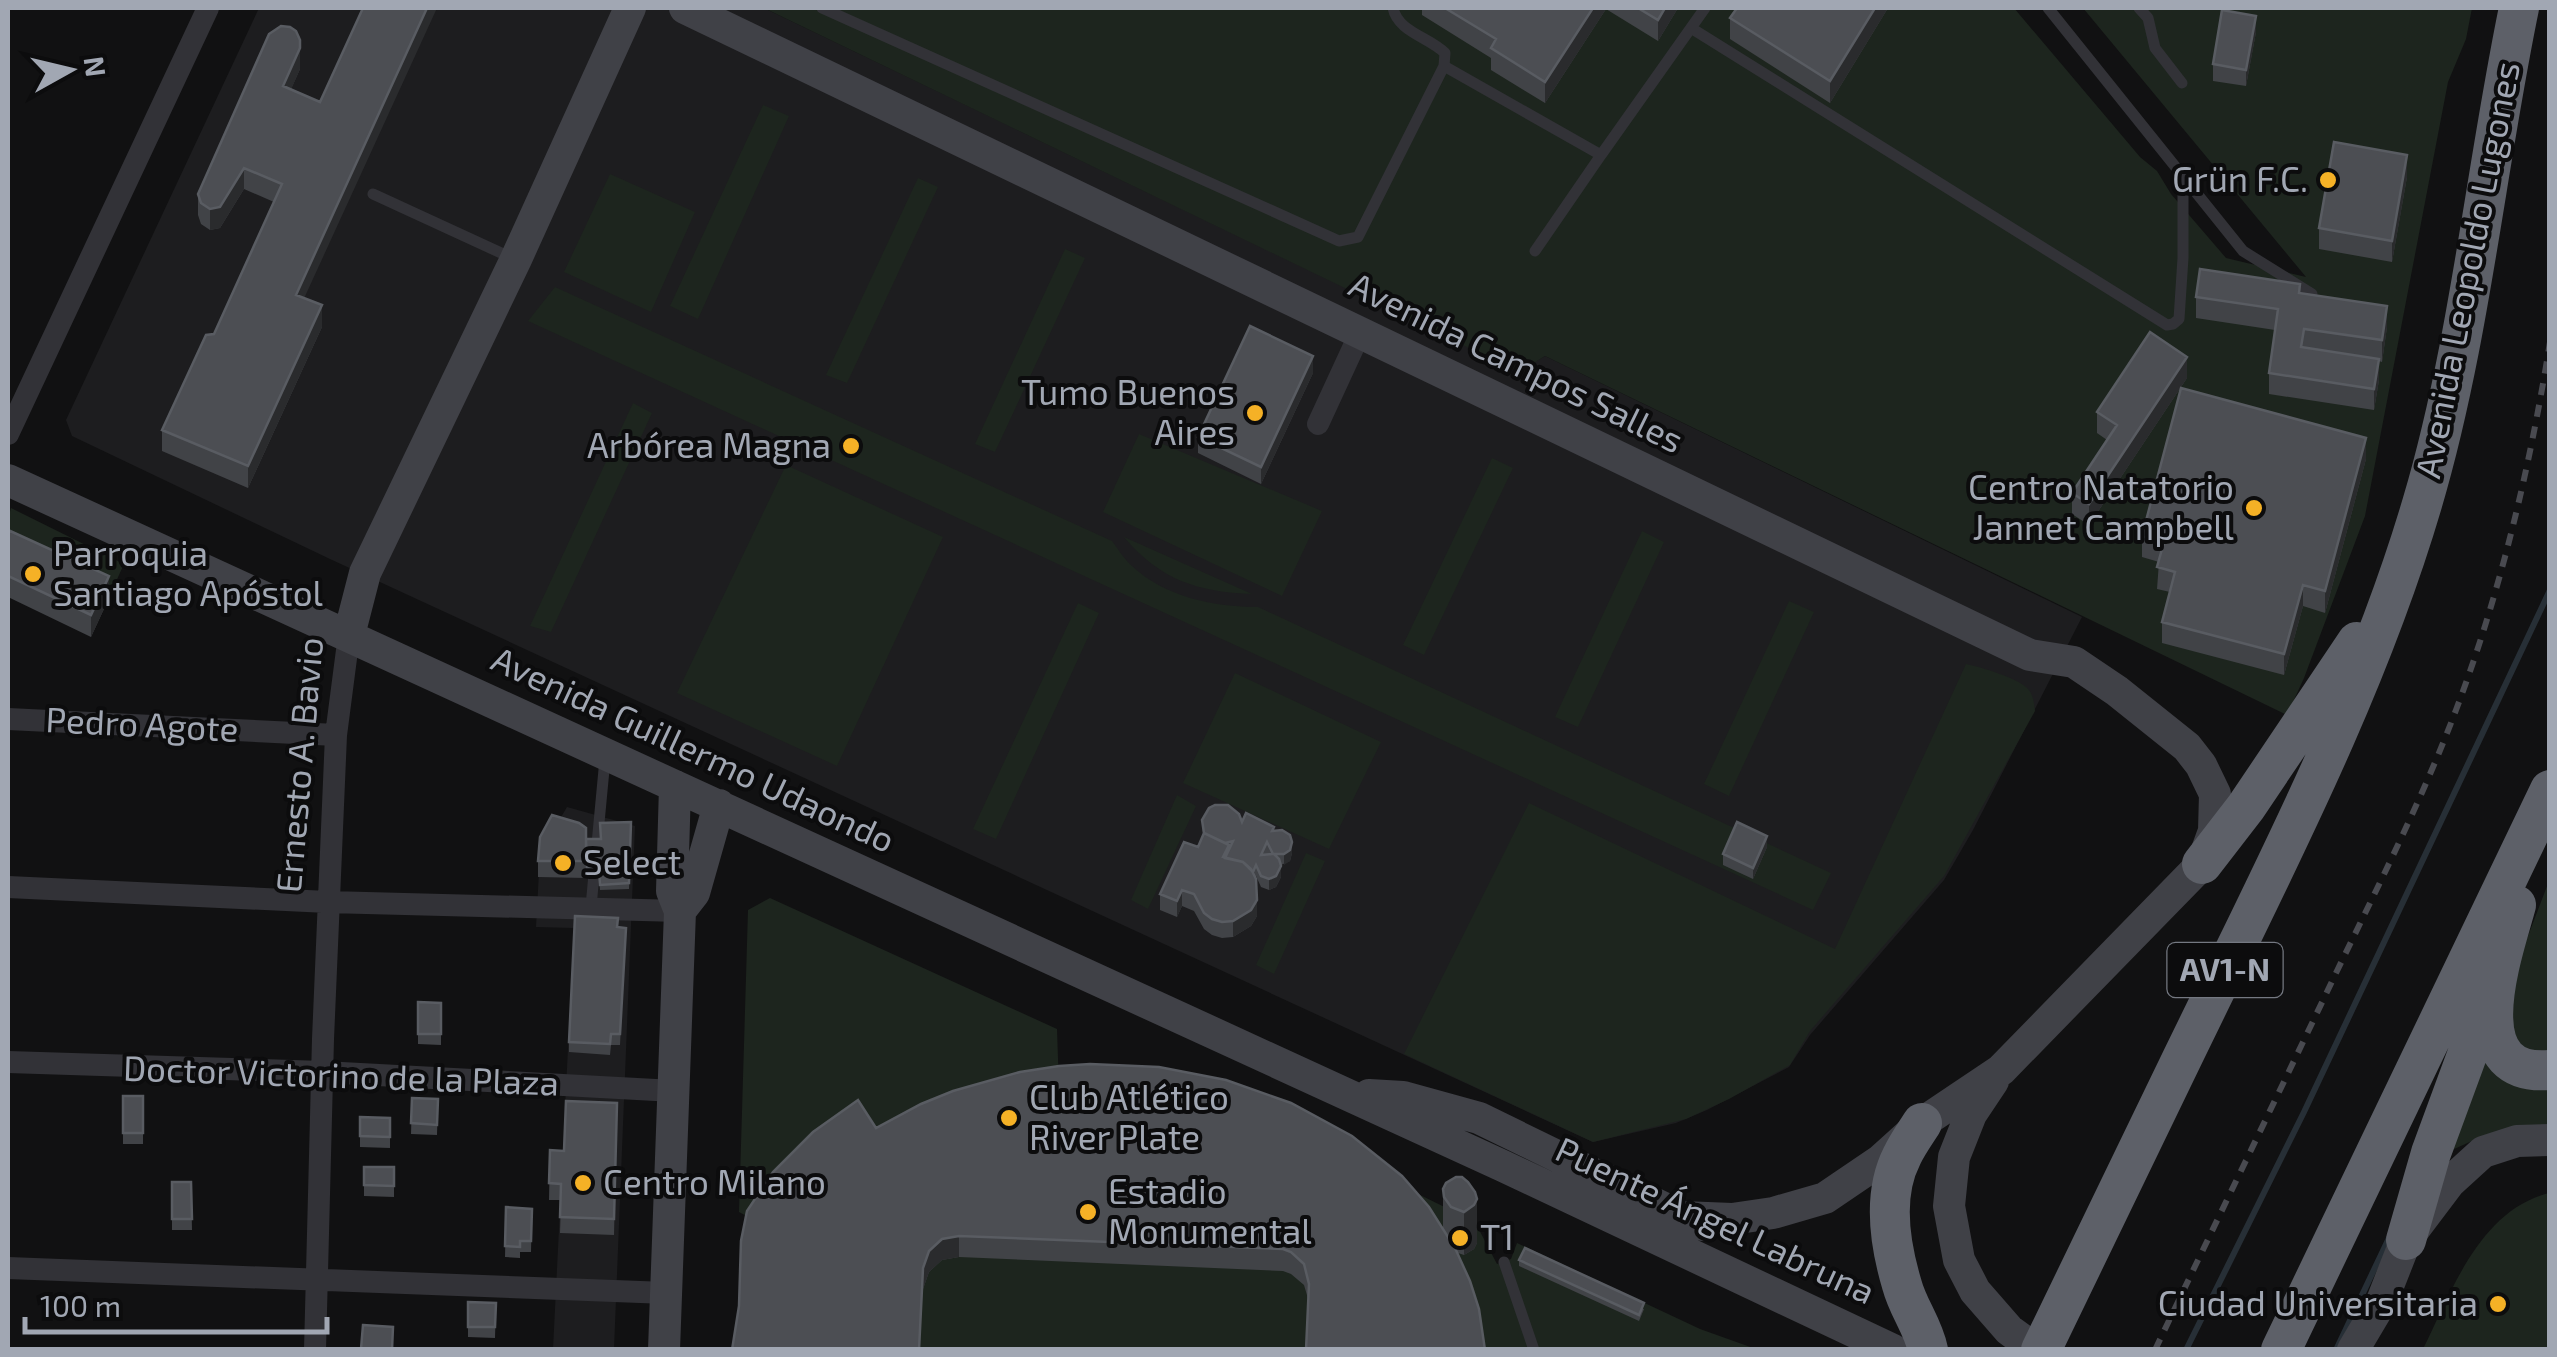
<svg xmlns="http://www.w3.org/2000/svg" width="2557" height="1357" viewBox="0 0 2557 1357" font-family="'Exo 2',sans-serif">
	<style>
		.built { fill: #1d1d1f }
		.green { fill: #1d251e }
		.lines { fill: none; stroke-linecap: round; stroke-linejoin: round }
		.stream { stroke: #272f36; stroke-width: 6 }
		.service { stroke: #323237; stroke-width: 11 }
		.minor { stroke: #323237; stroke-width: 22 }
		.secondary { stroke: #404147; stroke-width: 32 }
		.motorway { stroke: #5d6068; stroke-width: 40 }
		.rail { stroke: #494a50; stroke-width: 6; stroke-dasharray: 12 10; stroke-linecap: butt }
		.wall { fill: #414347 }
		.shaded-wall { fill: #2a2b2d }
		.building { fill: #4c4e53; stroke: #595c62; stroke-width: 2.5; fill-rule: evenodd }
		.poi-dot { fill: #f5b126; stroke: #0c0c0d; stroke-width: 4 }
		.labels { text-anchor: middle; stroke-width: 8; stroke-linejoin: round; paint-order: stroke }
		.shield { fill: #0c0c0d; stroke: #747881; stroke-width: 2.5 }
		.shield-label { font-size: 32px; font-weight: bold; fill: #a1a7b3 }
		.poi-label { font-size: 35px; fill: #a1a7b3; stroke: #0c0c0d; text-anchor: start }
		.street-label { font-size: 35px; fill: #a1a7b3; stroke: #0c0c0d }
	</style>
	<rect width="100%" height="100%" fill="#111112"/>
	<path class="built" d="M259 8H764L1519 371 1545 356 2082 617 1973 830 1944 880 1810 1035 1789 1067 1707 1110 1676 1123 1593 1142 330 559 72 436 66 420Z
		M567 807 635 826 614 1349H553L574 928 536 927 540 853Z"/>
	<path class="green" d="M764 8H2014L2140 157 2157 171 2171 194 2226 258 2306 277 2083 8H2472L2466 39 2448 82 2365 516 2304 678 2287 715 1545 356 1519 372Z
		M763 105 789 116 698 319 670 306Z
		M610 174 695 212 651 312 564 272Z
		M918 178 938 187 847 383 826 375Z
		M1065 249 1085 258 995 452 975 444Z
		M555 287 1112 541C1118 549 1124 559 1132 566 1165 597 1214 607 1258 607L1831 873 1813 910 528 321Z
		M633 403 652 413 551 632 530 626Z
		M1139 434 1322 511 1282 596 1103 512Z
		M1492 458 1513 468 1424 655 1403 645Z
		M786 465 943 537 837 766 677 693Z
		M11 508 124 564 109 597 8 552V519Z
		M1642 531 1664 542 1578 727 1555 717Z
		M1124 537 1252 594C1198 592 1160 580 1124 537Z
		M1789 601 1814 612 1729 796 1704 784Z
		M1078 603 1099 613 996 839 973 829Z
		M1966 664C1981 667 2017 678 2027 688 2033 693 2034 703 2035 711L1944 876 1810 1031 1790 1065 1729 1099 1686 1119 1593 1142 1404 1054 1529 803 1835 949Z
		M1235 673 1381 742 1329 849 1183 783Z
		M1177 795 1196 806 1148 909 1131 900Z
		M1306 853 1325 861 1274 974 1256 965Z
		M2549 881V1055L2517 1045 2504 999Z
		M770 898 1057 1029 1059 1088 1414 1192 1475 1222 1497 1264 1511 1259 1517 1243 1700 1329 1756 1349 735 1350 754 1220 739 1212 748 910Z
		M2482 1047 2549 1083V1131L2483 1136 2452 1150Z
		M2549 1193V1349H2423C2452 1291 2479 1211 2549 1193Z"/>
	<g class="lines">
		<path class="stream" d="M2186 1350 2304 1112 2550 590
			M2336 1350 2389 1238"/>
		<path class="service" d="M822 8 1339 241 1358 237 1444 66 1601 155 1535 251
			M1393 8C1398 32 1429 37 1445 53L1444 66
			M2048 8 2243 251 2312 294
			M2139 8 2148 18 2155 48 2182 83
			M1691 28 2167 325 2173 324 2179 319 2183 258V176
			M1601 155 1705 8
			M373 194 512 258
			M597 844 605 759
			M591 907 594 874
			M1504 1262 1534 1350"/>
		<path class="minor" d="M1318 424 1360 333
			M8 434 208 8
			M8 719 336 735
			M8 887 328 902 680 911
			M8 1062 323 1072 674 1091
			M8 1268 667 1293
			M315 1350 323 1039 336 735 349 635"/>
		<path class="secondary" d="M685 8 2030 655 2074 662 2117 691 2187 747 2201 765 2215 794 2214 831 2202 864 2001 1070 1922 1123 1881 1160 1825 1198 1773 1213 1732 1219 1682 1217
			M8 480 1503 1166 1893 1350
			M349 635 365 573 516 259 630 8
			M680 911 694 893 719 805
			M1993 1081 1971 1114 1954 1157 1949 1206 1959 1260 1975 1291 2009 1330 2036 1350
			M1369 1095 1403 1097 1479 1118 1682 1217 1703 1225
			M664 1350 680 911 672 891 675 786
			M2353 1350 2382 1301 2406 1240 2449 1183 2483 1152 2517 1141 2550 1140"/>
		<path class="motorway" d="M2202 864 2246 807 2357 642
			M2516 905C2503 953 2457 1078 2550 1070
			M1922 1123C1915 1134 1907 1145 1902 1156 1882 1195 1890 1245 1902 1285 1908 1308 1923 1326 1928 1350
			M2406 1240 2431 1153 2488 998
			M2041 1350C2104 1220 2166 1091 2229 962 2302 813 2375 663 2422 504 2470 342 2485 172 2519 8
			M2281 1350 2550 790"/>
		<path class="rail" d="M2155 1350C2215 1224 2276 1099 2336 973 2378 886 2422 800 2456 710 2501 591 2530 467 2550 342"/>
	</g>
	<path class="wall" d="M1422 8H1678L1658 41 1606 9 1545 103 1491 70V58L1422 15Z
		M1888 8 1830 103 1730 39V18Z
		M2256 32 2246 86 2213 81V64Z
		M300 40V69L291 89 304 298 322 327 248 488 162 451V430L214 334 274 202 244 189 220 228 210 230 201 224 198 215V194Z
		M2407 177 2392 262 2319 249V228Z
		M2300 293 2387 327 2382 362 2379 361V380L2374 410 2269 394V373L2275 330 2196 318V297Z
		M1313 373 1261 484 1198 453V437Z
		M2187 378 2089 525 2072 514V493L2107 440 2097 433V412Z
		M2366 459 2325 613 2303 606 2284 675 2162 643V622L2170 592 2157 589 2159 562 2142 557V536Z
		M8 530 109 598 91 637 8 597Z
		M1202 820 1242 822 1274 831 1292 853 1290 861 1281 865V877L1276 887 1269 890 1261 887 1256 876 1257 916 1251 926 1233 937 1222 938 1212 935 1204 929 1194 911 1182 906 1177 917 1160 910V894L1198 847 1203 836Z
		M631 822 629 889 600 890 599 874H587L586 852V878L538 877V861L586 839H601Z
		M1767 847 1753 879 1723 865V854Z
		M618 927 626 928 620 1045H611L610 1055 569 1052V1042Z
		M418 1002 441 1003V1045L418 1044Z
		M123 1096H143V1144H123Z
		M412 1098 438 1099 437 1135 411 1134Z
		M617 1103 614 1235 560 1233 561 1200H549L550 1150 564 1151Z
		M360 1117 390 1118V1148L360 1147Z
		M876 1128 1443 1228V1189L1456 1177 1477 1243 1474 1249 1464 1255 1458 1253 1309 1302 1304 1285 1291 1274 1283 1271 959 1257 942 1260 929 1272 923 1289Z
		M364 1167H394V1197L364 1196Z
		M172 1182H191L192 1230H172Z
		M506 1207 532 1209 531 1252H520V1258L505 1257Z
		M1519 1260 1644 1309 1639 1321 1519 1266Z
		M468 1302 496 1303 495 1338 468 1337Z"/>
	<path class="shaded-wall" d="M427 8H437L296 316V295Z
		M1593 8H1606V9L1545 103V82Z
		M1665 8H1678L1658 41V20Z
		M1875 8H1888L1830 103V81Z
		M2256 16V32L2246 86V70Z
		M300 48V69L283 108V86Z
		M2407 155V177L2392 262V241Z
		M244 168V189L220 228 210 230V209Z
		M322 305V327L248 488V466Z
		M2387 306V327L2382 362V340Z
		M1313 356V373L1261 484V467Z
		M2187 357V378L2089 525V504Z
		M2379 359V380L2374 410V389Z
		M2366 438V459L2325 613V591Z
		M109 576V598L91 637V615Z
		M2303 585V606L2284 675V654Z
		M1767 836V847L1753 879V868Z
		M1292 842V853L1290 861 1284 865V854Z
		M1281 866V877L1276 887 1269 890V879Z
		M1182 890V906L1177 917V901Z
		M1257 900V916L1251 926 1233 937V921Z
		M1477 1199V1243L1474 1249 1464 1255V1212Z
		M959 1236V1257L942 1260 929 1272 923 1289 919 1350 923 1268 929 1251 942 1239Z"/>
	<path class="building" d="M363 8H427L296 295 322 305 248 466 162 430 206 335 214 334 282 184 244 168 220 207 210 209 201 203 198 194 269 34 281 26 290 27 296 31 300 40V48L283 86 320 102Z
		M1445 8H1593L1545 82 1491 48 1496 39Z
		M1638 8H1665L1658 20Z
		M1737 8H1875L1830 81 1730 18Z
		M2222 10 2256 16 2246 70 2213 64Z
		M2334 142 2407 155 2392 241 2319 228Z
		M2200 269 2300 284 2299 293 2387 306 2382 340 2304 329 2301 347 2379 359 2374 389 2269 373 2278 309 2196 297Z
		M1250 326 1313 356 1261 467 1198 437Z
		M2150 332 2187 357 2089 504 2072 493 2117 425 2097 412Z
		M2181 388 2366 438 2325 591 2303 585 2284 654 2162 622 2175 572 2157 567 2164 542 2142 536Z
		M8 530 109 576 91 615 8 576Z
		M1215 805H1228L1239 814 1242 822 1246 813 1274 827 1272 831 1282 830 1290 835 1292 842 1290 850 1284 854H1274L1279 859 1281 866 1276 876 1269 879 1261 876 1256 865 1253 872 1243 862 1225 858 1233 841 1225 843 1204 833 1202 820 1209 808ZM1267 842 1273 854 1261 855Z
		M552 815 579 823 586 828V861H538L540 837Z
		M631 822 629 883 600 885 599 868H587L586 839H601L600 823Z
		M1737 822 1767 836 1753 868 1723 854Z
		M1204 833 1229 845 1223 857 1243 862 1251 869 1256 879 1257 900 1251 910 1233 921 1222 922 1212 919 1204 913 1194 894 1182 890 1177 901 1160 894 1184 842 1198 847Z
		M575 916 618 918 617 927 626 928 620 1034H611L610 1044 569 1042Z
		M418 1002 441 1003V1034H418Z
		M1090 1064 1159 1067 1226 1080 1291 1103 1352 1136 1402 1176 1429 1207 1455 1248 1470 1281 1479 1309 1485 1350H1306L1309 1284 1304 1264 1291 1252 1283 1249 959 1236 942 1239 929 1251 923 1268 919 1350H732L739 1306 741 1241 747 1211 773 1172 813 1132 858 1100 876 1128 921 1104 953 1091 1020 1072 1059 1066Z
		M123 1096H143V1133H123Z
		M412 1098 438 1099 437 1125 411 1123Z
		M566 1101 617 1103 614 1219 560 1217 561 1184 549 1183 550 1150 564 1151Z
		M360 1117 390 1118V1137L360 1136Z
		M364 1167H394V1186L364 1185Z
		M1456 1177H1462L1468 1182 1475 1192 1477 1199 1474 1205 1464 1212 1451 1207 1444 1197 1443 1189 1446 1183Z
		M172 1182H191L192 1219H172Z
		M506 1207 532 1209 531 1241H520V1247L505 1246Z
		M1525 1248 1644 1303 1639 1315 1519 1260Z
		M468 1302 496 1303 495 1327H468Z
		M363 1325 393 1327 392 1350 361 1349Z"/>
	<g class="poi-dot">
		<circle cx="2328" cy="180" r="10"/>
		<circle cx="1255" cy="413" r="10"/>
		<circle cx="851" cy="446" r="10"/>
		<circle cx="2254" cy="508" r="10"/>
		<circle cx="33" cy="574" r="10"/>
		<circle cx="563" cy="863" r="10"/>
		<circle cx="1009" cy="1118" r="10"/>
		<circle cx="583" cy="1183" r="10"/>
		<circle cx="1088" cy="1212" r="10"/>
		<circle cx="1460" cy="1238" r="10"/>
		<circle cx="2498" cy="1304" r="10"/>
	</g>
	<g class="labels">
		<rect class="shield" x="2167.5" y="943" width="115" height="54" rx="8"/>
		<g class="shield-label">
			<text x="2225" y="981">AV1-N</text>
		</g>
		<g class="poi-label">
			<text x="2308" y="192" text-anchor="end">Grün F.C.</text>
			<text x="1235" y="405" text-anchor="end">Tumo Buenos<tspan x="1235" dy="40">Aires</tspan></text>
			<text x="831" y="458" text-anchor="end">Arbórea Magna</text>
			<text x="2234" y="500" text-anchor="end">Centro Natatorio<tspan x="2234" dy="40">Jannet Campbell</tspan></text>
			<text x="53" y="566">Parroquia<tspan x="53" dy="40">Santiago Apóstol</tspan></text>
			<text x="583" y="875">Select</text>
			<text x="1029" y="1110">Club Atlético<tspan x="1029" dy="40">River Plate</tspan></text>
			<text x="603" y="1195">Centro Milano</text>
			<text x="1108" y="1204">Estadio<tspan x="1108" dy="40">Monumental</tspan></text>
			<text x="1480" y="1250">T1</text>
			<text x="2478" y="1316" text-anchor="end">Ciudad Universitaria</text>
		</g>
		<g class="street-label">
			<text transform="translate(2468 270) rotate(-79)" y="12">Avenida Leopoldo Lugones</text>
			<text transform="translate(1516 363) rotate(26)" y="12">Avenida Campos Salles</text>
			<text transform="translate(142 725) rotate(3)" y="12">Pedro Agote</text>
			<text transform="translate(693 750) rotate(25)" y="12">Avenida Guillermo Udaondo</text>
			<text transform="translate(300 765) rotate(-85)" y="12">Ernesto A. Bavio</text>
			<text transform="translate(341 1076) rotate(2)" y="12">Doctor Victorino de la Plaza</text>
			<text transform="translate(1715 1221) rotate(25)" y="12">Puente Ángel Labruna</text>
		</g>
	</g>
	<rect width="2557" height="1357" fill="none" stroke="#a1a7b3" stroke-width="20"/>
	<g transform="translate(70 70) rotate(82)" stroke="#0c0c0d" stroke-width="8" paint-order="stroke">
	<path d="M0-8L18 38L0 25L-18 38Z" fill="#a1a7b3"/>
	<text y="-15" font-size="28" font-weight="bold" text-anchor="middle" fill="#a1a7b3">N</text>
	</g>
	<path d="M25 1317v15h302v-15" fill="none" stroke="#a1a7b3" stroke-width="5"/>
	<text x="40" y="1317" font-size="30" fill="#a1a7b3" stroke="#0c0c0d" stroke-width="8" paint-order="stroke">100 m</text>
</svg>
